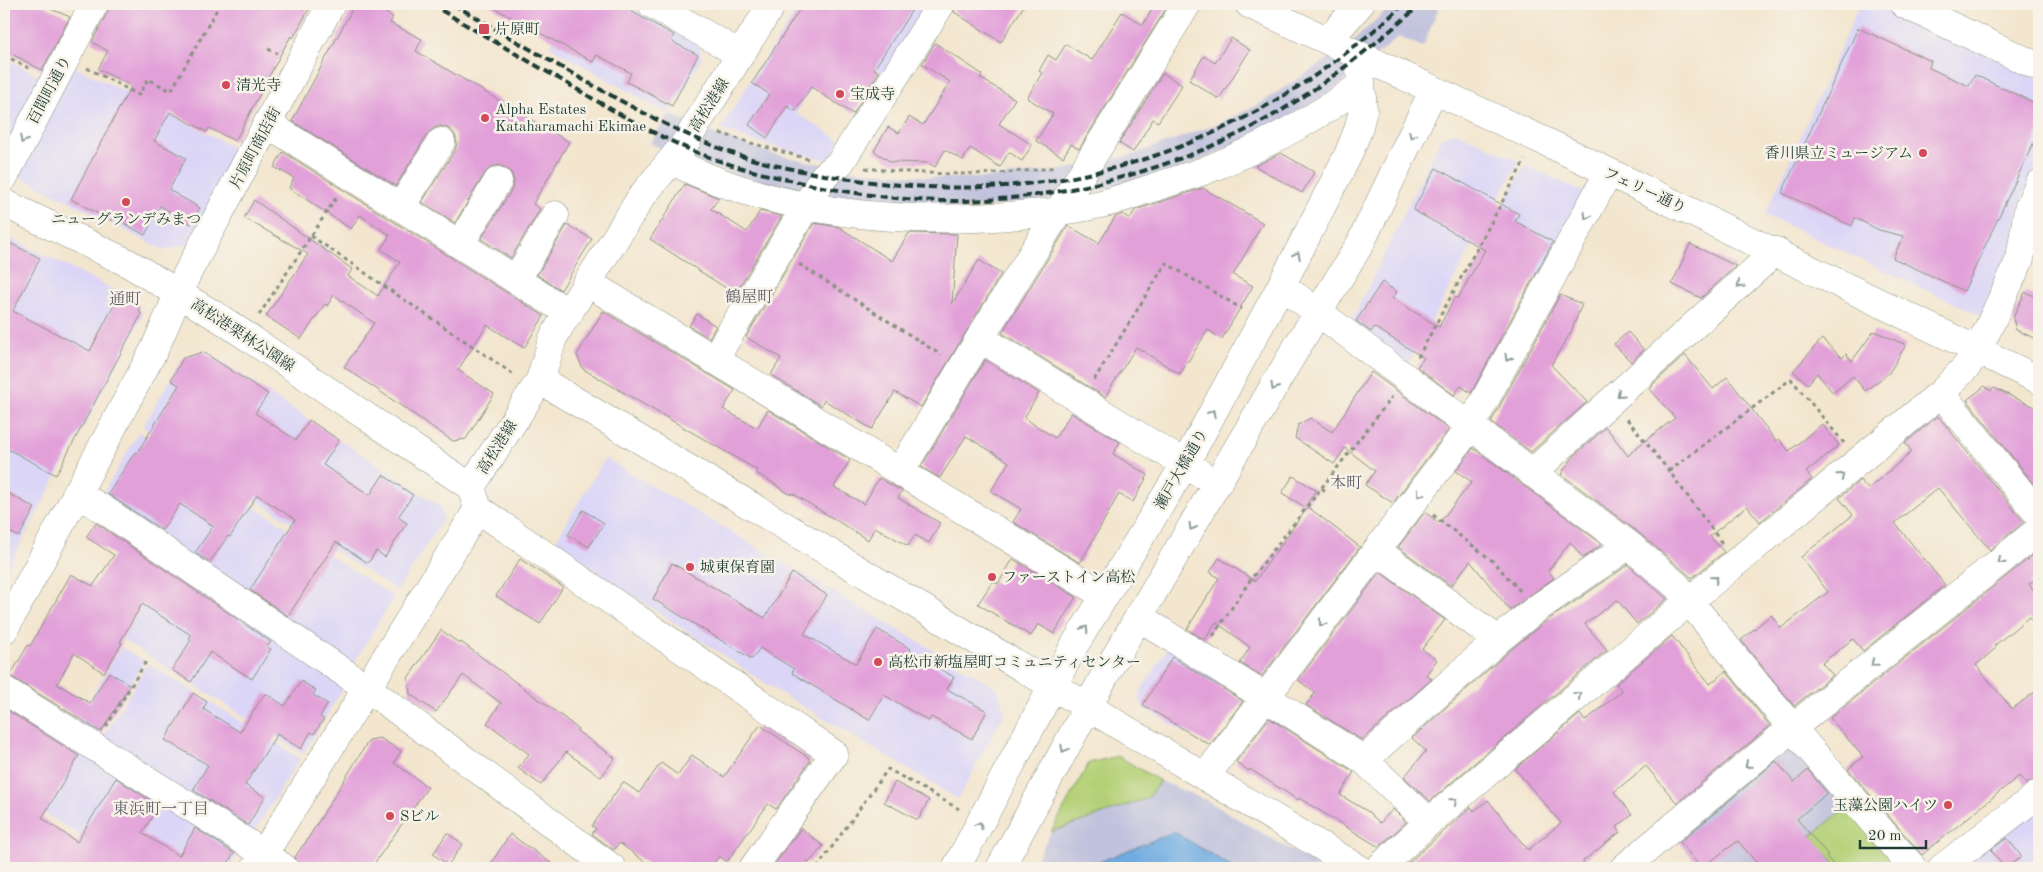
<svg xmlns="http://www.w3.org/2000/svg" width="2043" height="872" viewBox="0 0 2043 872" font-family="'Old Standard TT','Noto Serif JP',serif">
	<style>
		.built { fill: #dbd6f7 }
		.industrial { fill: #c1c2dd }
		.green { fill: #b4d076; stroke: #6a8655 }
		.water { fill: #70ace1; stroke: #48748a }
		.building { fill: #e2a0d9 }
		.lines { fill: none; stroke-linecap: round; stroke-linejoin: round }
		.minor-casing { stroke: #899282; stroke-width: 29 }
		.major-casing { stroke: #899282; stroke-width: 29 }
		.path { stroke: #899282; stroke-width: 3; stroke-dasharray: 4 4; stroke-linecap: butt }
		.minor { stroke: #fff; stroke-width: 28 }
		.major { stroke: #fff; stroke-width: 28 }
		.rail { stroke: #1f3d34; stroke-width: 4; stroke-dasharray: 8 4; stroke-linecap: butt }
		.oneway { stroke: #8f9e9a }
		.poi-dot { fill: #d1495b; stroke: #f7f3e8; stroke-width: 2 }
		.labels { text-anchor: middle; stroke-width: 5; stroke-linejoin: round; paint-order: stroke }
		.poi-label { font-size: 15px; fill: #1f3d34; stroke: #f7f3e8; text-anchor: start }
		.street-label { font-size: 15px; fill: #1f3d34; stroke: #f7f3e8 }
		.neighbourhood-label { font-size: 16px; fill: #63606e; stroke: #f7f3e8 }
	</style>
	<rect width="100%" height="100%" fill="#f7f3e8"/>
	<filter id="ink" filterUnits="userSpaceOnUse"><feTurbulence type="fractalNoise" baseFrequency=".02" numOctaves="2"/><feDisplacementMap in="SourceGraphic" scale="10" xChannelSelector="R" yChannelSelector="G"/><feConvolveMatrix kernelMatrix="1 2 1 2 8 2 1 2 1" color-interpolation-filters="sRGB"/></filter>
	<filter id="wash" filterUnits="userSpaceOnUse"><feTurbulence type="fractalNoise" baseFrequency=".0096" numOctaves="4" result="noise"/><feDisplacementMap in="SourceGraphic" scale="20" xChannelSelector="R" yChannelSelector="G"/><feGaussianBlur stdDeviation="1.12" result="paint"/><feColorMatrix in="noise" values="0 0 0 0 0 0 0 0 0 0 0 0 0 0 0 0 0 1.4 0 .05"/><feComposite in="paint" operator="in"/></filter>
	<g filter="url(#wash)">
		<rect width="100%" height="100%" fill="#f3e6cf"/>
		<path class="built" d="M495 4H624L700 46 702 58 669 114 550 47 553 40 497 9Z
			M800 4H928L884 74 839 45 796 113 841 141 829 160 800 154 741 137 720 129Z
			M1860 4H1880L2039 79V162L2018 207 2013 252 1982 316 1765 215Z
			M4 58 46 80 4 162Z
			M73 66 164 111 239 150 188 244 164 250 17 175Z
			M1456 132 1519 161 1407 366 1350 324 1441 138Z
			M1525 165 1588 194 1541 279 1481 245Z
			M4 235 137 301 142 317 4 575V330L18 303 4 295Z
			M205 351 440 506 443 519 397 591 143 427 183 357Z
			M139 432 394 597 352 666 98 502Z
			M605 458 997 688 1005 713 958 799 774 689 554 543Z
			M169 563 347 682 303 754 122 639Z
			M1170 644 1223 677 1187 734 1142 707 1139 694Z
			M121 647 145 661 96 741 74 727Z
			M148 663 300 758 251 837 100 743Z
			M4 702 243 848 229 868H134L4 789Z
			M2039 803V868H1955Z"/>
		<path class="industrial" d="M1393 4H1440L1423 47 1399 37 1321 99 1270 129 1180 169 1080 196 942 211 815 197 687 160 650 143 669 114 717 135 772 154 850 170 940 178H982L1057 171 1129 156 1220 123 1261 103 1349 45Z
			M1786 745 1797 747 1898 868H1701L1675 837Z
			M1160 781 1208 801 1321 868H1234L1174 832 1084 868H1032L1051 832 1148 798Z"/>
		<path class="green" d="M1118 756 1160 781 1148 798 1051 832 1089 763Z
			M1847 807 1898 868H1838L1811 836Z"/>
		<path class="water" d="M1174 832 1234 868H1084Z"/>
		<g id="blocks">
			<path class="building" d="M4 4H39L70 17 42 70 4 50Z
				M110 4H312L293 38 291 36 283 50 235 141 209 128 207 132 170 112 154 141 186 158 169 190 200 208 191 224 160 206 145 235 114 218 112 221 71 199 131 86 98 69 108 51 92 42 108 11Z
				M355 4H370L393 17 390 23 422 39 416 51 569 142 533 204 540 209 511 258 481 239 512 189 514 182 512 174 506 168 498 165 491 167 485 173 455 223 422 202 455 150 457 143 455 135 450 129 441 126 434 128 428 133 396 186 292 121Z
				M487 4H618L674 35 671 41 698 55 672 106 627 82 631 73 597 55 593 62Z
				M803 4H916L874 69 879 72 853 114 811 87 795 111 787 106 767 138 749 125 769 94 752 83Z
				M956 4H1025L1001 42 954 12Z
				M1155 4H1169L1079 149 1071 144 1063 157 1036 141 1053 114 1027 98 1042 73 1039 71 1048 55 1056 60 1066 44 1092 60 1122 12 1143 25Z
				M1858 28 1931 61 1929 68 1969 86 1975 75 2039 105V131L1964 291 1893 258 1903 236 1879 230 1855 218 1852 226 1782 193Z
				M1231 38 1250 50 1219 99 1189 80 1204 56 1215 63Z
				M935 43 982 74 980 78 1015 99 999 124 1032 145 1022 161 1009 152 1000 167 970 148 963 160 945 150 935 167 928 163 891 162 874 151 888 127 899 133 909 117 923 125 950 82 922 64Z
				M1163 73 1182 85 1158 122 1153 119 1133 152 1119 143Z
				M283 152 544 316 524 348 487 325 458 370 494 394 466 439 453 441 344 367 374 323 334 295 327 306 325 304 301 339 266 316 308 254 244 218 254 200 352 269 348 276 378 296 400 262 381 249 390 235 360 215 351 229 289 188 294 178 274 167Z
				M1281 153 1314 172 1302 193 1255 166Z
				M1436 168 1519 214 1515 221 1553 242 1471 393 1461 386 1454 395 1417 367 1424 358 1374 327 1371 332 1356 321 1382 282 1397 292 1392 298 1439 327 1455 297 1458 298 1485 250 1413 210Z
				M685 184 719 198 711 209 747 232 760 211 782 216 735 294 650 239Z
				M1203 188 1263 223 1233 275 1253 286 1222 339 1208 330 1180 374 1136 347 1105 397 1002 333 1068 226 1099 243 1115 217 1123 214 1130 219 1135 210Z
				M814 223 839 227 892 261 909 233 957 234 952 304 979 260 1001 274 921 407 895 392 872 429 824 400 821 406 771 375 781 358 746 337Z
				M567 225 592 239 561 290 537 275Z
				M4 240 40 258 13 311 90 351 119 295 138 305 141 315 56 475 4 447Z
				M1690 244 1736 266 1701 298 1672 284Z
				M2025 292 2039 298V340L2016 330 2013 318Z
				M1560 295 1582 304 1571 332 1551 365 1587 402 1531 452 1491 422Z
				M603 311 735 390 723 409 757 428 768 410 850 460 834 487 864 504 879 478 902 491 898 498 940 523 929 543 915 535 908 546 875 527 868 540 792 493 791 495 773 483 756 473 757 470 583 369 577 355Z
				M697 314 716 326 709 338 689 326Z
				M1874 331 1906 345 1889 373 1865 391 1853 376 1833 393 1817 373 1808 384 1793 371 1822 339 1842 358 1846 354 1852 361Z
				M1628 332 1644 350 1631 362 1614 344Z
				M203 352 268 394 255 413 296 440 309 420 339 440 323 465 370 495 383 475 413 495 398 517 407 523 385 557 376 551 368 563 336 542 288 616 250 590 295 520 293 518 257 495 230 537 228 536 210 562 195 553 213 526 180 504 162 530 108 494 135 452 137 453 179 385 171 380 183 358Z
				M1685 355 1713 389 1727 377 1776 441 1779 439 1789 451 1822 424 1839 445 1806 472 1812 479 1760 522 1747 506 1710 536 1724 552 1692 578 1639 533 1561 474 1574 456 1606 427 1628 456 1637 447 1675 418 1650 389 1653 386 1652 385Z
				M985 360 1039 393 1024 418 1055 438 1071 413 1120 442 1113 454 1148 475 1133 502 1119 494 1080 563 1013 522 1021 509 991 491 1009 462 966 436 940 478 921 467Z
				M1371 372 1449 429 1393 503 1365 485 1375 471 1345 448 1334 464 1295 438 1298 425 1310 418 1332 432Z
				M1985 386 1990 391 1994 388 2039 409V490L1967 400Z
				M1938 416 2024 522 1990 550 1938 488 1895 523 1945 585 1863 651 1853 639 1822 663 1833 675 1794 706 1741 640 1771 615 1781 628 1828 592 1801 557 1853 515 1839 498 1860 480 1868 489 1894 467 1912 452 1905 443Z
				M1473 448 1602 544 1583 558 1570 542 1548 571 1554 578 1510 610 1470 561 1451 586 1398 547 1425 512 1439 523 1472 482 1456 471Z
				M1293 476 1316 490 1305 507 1282 493Z
				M4 491 35 508 19 537 4 529Z
				M1308 507 1360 547 1262 676 1240 663 1250 647 1216 622 1205 640 1187 629 1219 578 1210 572 1219 558 1255 581Z
				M583 510 604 523 589 547 568 535Z
				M96 523 271 642 267 647 271 649 252 679 210 652 191 682 172 670 191 640 189 639 191 635 142 604 120 642 122 643 104 673 74 653 57 684 90 703 109 672 130 685 101 732 10 676 28 645 30 646 71 574 93 586 114 555 86 537Z
				M2039 550V576L2029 584 2039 597V629L2029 617 1994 646 1996 648 1976 665 2012 709 2039 689V779L2026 784 2019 776 1922 855 1848 769 1863 757 1830 718Z
				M520 559 563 587 540 624 496 596Z
				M1013 559 1076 597 1054 634 1038 624 1031 636 978 604 993 581 998 584Z
				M672 563 765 618 792 573 827 595 804 634 856 664 877 629 911 649 910 652 954 677 947 689 987 711 972 739 931 717 929 721 884 695 869 720 792 673 794 669 760 648 752 659 653 599Z
				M1628 565 1667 599 1637 624 1617 600 1585 624 1607 650 1430 801 1404 777 1426 751 1412 738 1508 652 1545 622Z
				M1380 572 1445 620 1422 649 1437 660 1426 675 1432 679 1362 740 1306 705 1315 693 1298 680Z
				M441 630 460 644 461 642 559 714 578 729 577 731 615 758 601 777 566 752 541 785 518 768 529 754 487 723 501 703 463 675 436 712 410 694 408 678Z
				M1672 636 1710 684 1726 671 1770 726 1677 803 1646 766 1614 792 1632 815 1617 827 1620 832 1583 861 1584 868H1417L1411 862 1408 863 1471 807 1474 811 1488 800 1528 850 1561 823 1515 769 1580 714 1585 721 1622 691 1616 684Z
				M1172 657 1243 701 1210 745 1143 705Z
				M301 681 316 690 313 695 328 704 320 717 324 719 314 734 311 732 301 749 277 734 245 785 265 797 248 825 193 790 208 765 165 740 193 693 207 702 203 709 240 732 265 693 285 706Z
				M4 708 79 756 42 818 77 842 116 778 159 806 142 833 179 856 195 828 234 853 225 868H4Z
				M1269 718 1354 772 1340 795 1367 811 1380 823 1393 809 1406 822 1379 847 1299 798 1298 800 1250 769 1249 771 1236 762Z
				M760 725 809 758 810 761 776 809 768 804 727 862 719 856 710 868H653L621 844H618L614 850 592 834 596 828 592 826 623 782 639 793 661 763 678 775 692 755 724 777Z
				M380 738 401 751 394 763 428 787 371 868H299L295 857 303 845H304L369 740Z
				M1776 761 1794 782 1808 770 1827 793 1797 819 1828 855 1826 856 1836 868H1761L1738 841 1701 868 1680 842Z
				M895 782 929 800 918 820 884 802Z
				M801 828 823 846 809 863 807 861 800 868H772Z
				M447 833 463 844 448 865 433 854Z
				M510 834 558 868H488Z
				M2007 838 2022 857 2005 868 1991 850Z"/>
		</g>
	</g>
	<g filter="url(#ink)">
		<use href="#blocks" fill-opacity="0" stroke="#899282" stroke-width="1"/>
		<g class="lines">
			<defs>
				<path id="minor" d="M652 4 740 54
					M1249 4 1561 149 2039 380
					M1904 4 2039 67
					M1328 40 1360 4
					M268 124 569 313
					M672 161C780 216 911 226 1030 214 1055 212 1081 209 1105 203 1121 199 1136 193 1152 188 1169 182 1188 177 1206 170 1255 151 1319 117 1361 85
					M4 177 94 4
					M401 207 441 142
					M460 244 498 181
					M516 280 555 215
					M588 283 1105 596
					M1281 286 1318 312 1629 545 1677 586 1792 728 1913 868
					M980 338 1201 474
					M714 360 824 176 840 163 941 4
					M540 380 1358 868
					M1941 393 2039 515
					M900 472 980 338 1187 4
					M1532 473 1776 251
					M76 493 106 511 367 688 255 868
					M478 509 834 754 753 868
					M1377 551 1498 640
					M1139 617 1364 760 1429 822
					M4 630 155 348 187 274 331 4
					M4 690 246 842 284 868
					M1364 760 1498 640 1536 609 1629 545
					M1205 777 1470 427 1609 172
					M956 868 1074 646 1185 464 1281 286 1348 155 1358 130 1363 110 1359 55
					M1000 868 1110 666 1298 345 1360 244 1433 91
					M1379 868 1429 822 1688 602 1941 393 1968 365 1988 329 2020 259 2028 209 2039 184
					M1624 868 1792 728 2039 530
					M1942 868 2039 794"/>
				<path id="major" d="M4 203 128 263 221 319 471 487
					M612 868 367 688 478 509 471 487 540 380 553 338 560 326 642 196 683 146 772 4"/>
			</defs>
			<use href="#minor" class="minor-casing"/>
			<use href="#major" class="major-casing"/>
			<path class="path" d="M268 49 277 53
				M4 55 32 70
				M87 68 139 95 148 79 171 91 220 4
				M720 133 751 143 808 159
				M865 168C929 175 992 177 1056 167
				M311 236 513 374
				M799 264 941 355
				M259 315 338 195
				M1418 357 1525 160
				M1094 380 1166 263 1242 309
				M1627 419 1669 471 1722 543
				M1669 471 1791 379 1844 443
				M1322 488 1326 492
				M1433 515 1494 562 1520 591
				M1213 636 1251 579 1392 397
				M106 727 147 660
				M817 868 888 769 959 809"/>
			<use href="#minor" class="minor"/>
			<use href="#major" class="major"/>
			<path class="rail" d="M431 4C474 30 518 55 563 81 607 107 650 133 698 153 733 167 770 176 808 184 840 191 873 196 905 199 1021 210 1162 177 1263 121 1321 89 1372 47 1421 4
				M453 4C490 26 528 48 566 70 619 100 671 130 729 152 770 166 814 174 857 180 1066 211 1251 146 1404 4"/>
		</g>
		<defs><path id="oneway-chevron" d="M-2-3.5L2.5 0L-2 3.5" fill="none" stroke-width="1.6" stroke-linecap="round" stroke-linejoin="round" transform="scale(1.25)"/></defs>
		<g class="oneway">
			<use href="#oneway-chevron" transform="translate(1412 135) rotate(115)"/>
			<use href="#oneway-chevron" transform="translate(23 140) rotate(118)"/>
			<use href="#oneway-chevron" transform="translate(1587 216) rotate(119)"/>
			<use href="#oneway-chevron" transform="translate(1297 255) rotate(-63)"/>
			<use href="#oneway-chevron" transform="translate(1740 285) rotate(138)"/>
			<use href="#oneway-chevron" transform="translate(1508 358) rotate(119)"/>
			<use href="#oneway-chevron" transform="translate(1274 387) rotate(120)"/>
			<use href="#oneway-chevron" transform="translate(1620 394) rotate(138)"/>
			<use href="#oneway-chevron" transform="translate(1212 413) rotate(-62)"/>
			<use href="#oneway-chevron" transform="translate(1841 476) rotate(-39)"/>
			<use href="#oneway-chevron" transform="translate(1420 494) rotate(127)"/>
			<use href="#oneway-chevron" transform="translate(1192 527) rotate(120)"/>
			<use href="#oneway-chevron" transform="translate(2001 561) rotate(141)"/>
			<use href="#oneway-chevron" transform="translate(1715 579) rotate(-40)"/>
			<use href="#oneway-chevron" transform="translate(1322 623) rotate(128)"/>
			<use href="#oneway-chevron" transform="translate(1085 629) rotate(-58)"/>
			<use href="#oneway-chevron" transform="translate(1874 663) rotate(141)"/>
			<use href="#oneway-chevron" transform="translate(1578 695) rotate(-40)"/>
			<use href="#oneway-chevron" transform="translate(1064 749) rotate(119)"/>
			<use href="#oneway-chevron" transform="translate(1748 765) rotate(140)"/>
			<use href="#oneway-chevron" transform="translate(1454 801) rotate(-40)"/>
			<use href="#oneway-chevron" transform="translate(979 825) rotate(-62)"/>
		</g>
	</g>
	<g class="poi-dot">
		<rect x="478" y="23" width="12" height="12" rx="2.5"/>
		<circle cx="226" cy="85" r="5"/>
		<circle cx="840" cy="94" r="5"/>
		<circle cx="485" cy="118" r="5"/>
		<circle cx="1923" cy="153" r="5"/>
		<circle cx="126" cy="202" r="5"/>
		<circle cx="690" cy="567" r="5"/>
		<circle cx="992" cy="577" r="5"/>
		<circle cx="878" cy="662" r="5"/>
		<circle cx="1948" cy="805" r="5"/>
		<circle cx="390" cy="816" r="5"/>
	</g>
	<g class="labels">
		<g class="poi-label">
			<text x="495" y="34">片原町</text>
			<text x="236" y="90">清光寺</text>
			<text x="850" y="99">宝成寺</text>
			<text x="495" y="114">Alpha Estates<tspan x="495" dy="17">Kataharamachi Ekimae</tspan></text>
			<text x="1913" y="158" text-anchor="end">香川県立ミュージアム</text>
			<text x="126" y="224" text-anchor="middle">ニューグランデみまつ</text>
			<text x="700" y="572">城東保育園</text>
			<text x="1002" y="582">ファーストイン高松</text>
			<text x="888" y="667">高松市新塩屋町コミュニティセンター</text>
			<text x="1938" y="810" text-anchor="end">玉藻公園ハイツ</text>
			<text x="400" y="821">Sビル</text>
		</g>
		<g class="street-label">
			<text transform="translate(49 90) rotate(-62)" y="5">百間町通り</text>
			<text transform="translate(709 105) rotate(-58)" y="5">高松港線</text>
			<text transform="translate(255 148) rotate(-62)" y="5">片原町商店街</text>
			<text transform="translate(1645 190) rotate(25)" y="5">フェリー通り</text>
			<text transform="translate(243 335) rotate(33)" y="5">高松港栗林公園線</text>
			<text transform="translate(497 447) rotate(-58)" y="5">高松港線</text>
			<text transform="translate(1181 469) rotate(-60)" y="5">瀬戸大橋通り</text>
		</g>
		<g class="neighbourhood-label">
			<text x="749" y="302">鶴屋町</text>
			<text x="125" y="304">通町</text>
			<text x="1346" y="488">本町</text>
			<text x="161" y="814">東浜町一丁目</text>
		</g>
	</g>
	<rect width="2043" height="872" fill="none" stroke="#f7f3e8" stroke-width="20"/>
	<path d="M1860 840v8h66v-8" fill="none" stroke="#1f3d34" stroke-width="2.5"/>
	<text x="1868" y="840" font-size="15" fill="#1f3d34" stroke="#f7f3e8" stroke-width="4" paint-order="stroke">20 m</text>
</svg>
